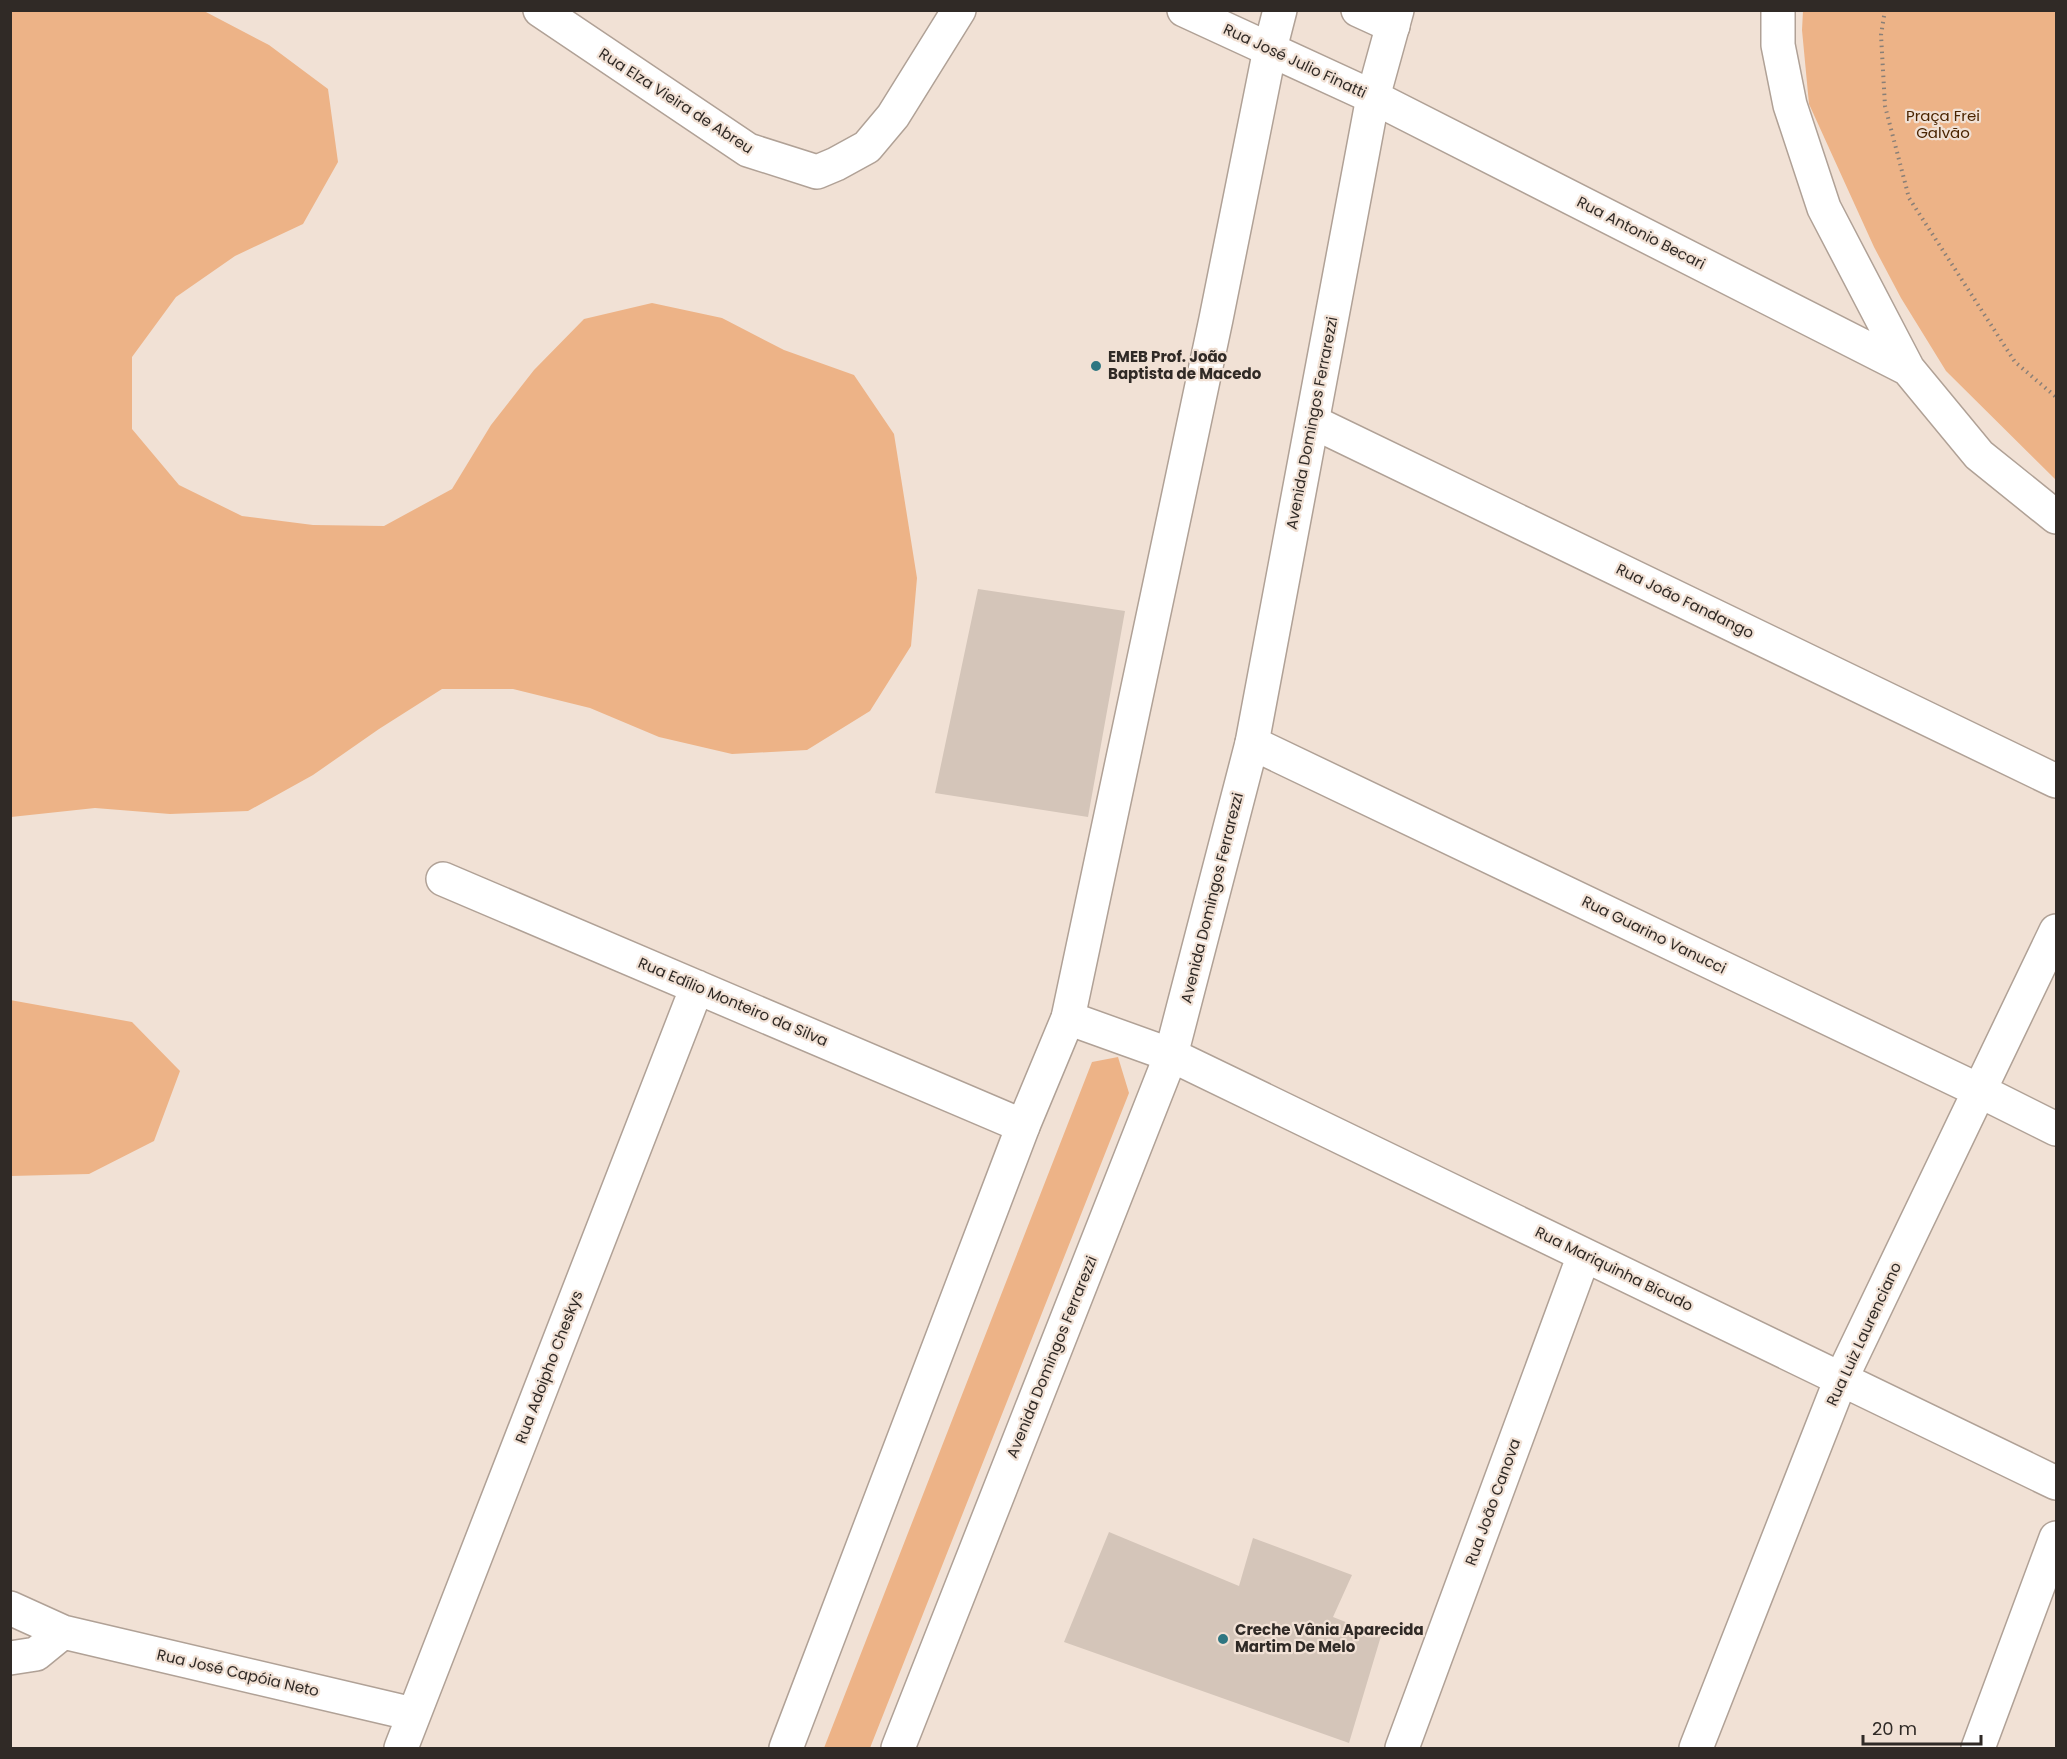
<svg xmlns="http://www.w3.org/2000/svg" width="2067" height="1759" viewBox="0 0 2067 1759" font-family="Poppins,sans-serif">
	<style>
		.green { fill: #edb387 }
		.building { fill: #d4c5b9 }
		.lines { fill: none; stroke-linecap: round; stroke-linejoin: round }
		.minor-casing { stroke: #b0a196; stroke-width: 36 }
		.tertiary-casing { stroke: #b0a196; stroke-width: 36 }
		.secondary-casing { stroke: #b0a196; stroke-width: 36 }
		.path { stroke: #897f77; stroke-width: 4; stroke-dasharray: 1.5 4.5; stroke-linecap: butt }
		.minor { stroke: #fff; stroke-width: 33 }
		.tertiary { stroke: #fff; stroke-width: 33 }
		.secondary { stroke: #fff; stroke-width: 33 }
		.poi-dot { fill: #2e7681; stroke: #f1e1d5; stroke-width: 2 }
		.labels { text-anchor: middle; stroke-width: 4.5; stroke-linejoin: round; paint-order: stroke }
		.street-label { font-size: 15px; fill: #302a26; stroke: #f1e1d5 }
		.park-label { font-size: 15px; fill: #4a2400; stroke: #f1e1d5 }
		.poi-label { font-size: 15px; font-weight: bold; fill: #302a26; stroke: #f1e1d5; text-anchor: start }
	</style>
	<rect width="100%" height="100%" fill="#f1e1d5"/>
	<path class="green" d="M11 10 204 11 269 45 328 89 338 162 303 224 235 256 176 297 132 357V429L179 485 242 516 313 525 384 526 452 489 491 425 534 370 584 319 652 303 722 318 784 350 854 375 894 434 917 578 911 646 870 711 807 750 732 754 659 737 590 708 513 689H442L379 729 313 775 248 811 170 814 95 808 11 817Z
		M1803 11H2056V480L1946 371 1901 298 1874 247 1809 104 1802 30Z
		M10 1000 132 1022 180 1071 154 1141 89 1174 11 1176Z
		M1118 1057 1129 1093 870 1748H824L1092 1062Z"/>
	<path class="building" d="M978 589 1125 611 1088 817 935 793Z
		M1109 1532 1239 1586 1253 1538 1352 1575 1333 1617 1381 1636 1349 1743 1064 1642Z"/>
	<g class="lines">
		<defs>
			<path id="minor" d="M540 10 748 150 817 172 836 164 867 147 893 116 959 10
				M1184 10 1373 97
				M1358 10 1393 26
				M1313 422 2056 781
				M1252 743 1978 1090 2056 1129
				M443 879 1023 1126
				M1171 1055 2056 1483
				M10 1608 63 1632 413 1714
				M10 1658 36 1654 63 1632
				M401 1748 697 987
				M1402 1748 1584 1255
				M1696 1748 1841 1379 2056 931
				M1978 1748 2056 1538"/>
			<path id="tertiary" d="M1778 10V45L1790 105 1824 208 1908 369 1979 455 2056 517
				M1373 97 1908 369
				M1068 1018 1171 1055"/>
			<path id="secondary" d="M786 1748 1023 1126 1068 1018 1216 319 1270 49 1280 10
				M898 1748 1171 1055 1252 743 1373 97 1397 10"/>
		</defs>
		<use href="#minor" class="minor-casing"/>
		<use href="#tertiary" class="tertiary-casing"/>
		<use href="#secondary" class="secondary-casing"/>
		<path class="path" d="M1885 10 1881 35 1885 106 1909 198 2015 362 2056 397"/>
		<use href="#minor" class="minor"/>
		<use href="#tertiary" class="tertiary"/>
		<use href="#secondary" class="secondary"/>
	</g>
	<g class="poi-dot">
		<circle cx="1096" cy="366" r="6"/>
		<circle cx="1223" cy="1639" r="6"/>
	</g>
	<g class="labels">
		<g class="street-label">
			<text transform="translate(1295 61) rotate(25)" y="5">Rua José Julio Finatti</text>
			<text transform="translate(676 101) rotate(33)" y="5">Rua Elza Vieira de Abreu</text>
			<text transform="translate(1641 233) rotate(27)" y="5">Rua Antonio Becari</text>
			<text transform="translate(1312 423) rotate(-79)" y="5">Avenida Domingos Ferrarezzi</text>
			<text transform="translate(1685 601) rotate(26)" y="5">Rua João Fandango</text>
			<text transform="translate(1212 898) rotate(-76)" y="5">Avenida Domingos Ferrarezzi</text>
			<text transform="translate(1654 935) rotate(26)" y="5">Rua Guarino Vanucci</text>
			<text transform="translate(733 1002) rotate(23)" y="5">Rua Edílio Monteiro da Silva</text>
			<text transform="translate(1614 1269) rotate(26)" y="5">Rua Mariquinha Bicudo</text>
			<text transform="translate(1864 1334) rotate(-65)" y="5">Rua Luiz Laurenciano</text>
			<text transform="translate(1052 1357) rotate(-68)" y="5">Avenida Domingos Ferrarezzi</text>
			<text transform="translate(549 1367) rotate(-69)" y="5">Rua Adoipho Cheskys</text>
			<text transform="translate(1493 1502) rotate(-70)" y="5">Rua João Canova</text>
			<text transform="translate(238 1673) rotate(13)" y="5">Rua José Capóia Neto</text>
		</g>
		<g class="park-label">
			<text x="1943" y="121">Praça Frei<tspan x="1943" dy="17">Galvão</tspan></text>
		</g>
		<g class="poi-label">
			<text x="1108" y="362">EMEB Prof. João<tspan x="1108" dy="17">Baptista de Macedo</tspan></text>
			<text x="1235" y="1635">Creche Vânia Aparecida<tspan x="1235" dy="17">Martim De Melo</tspan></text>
		</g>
	</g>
	<rect width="2067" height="1759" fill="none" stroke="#302a26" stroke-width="24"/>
	<path d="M1863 1735v9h118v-9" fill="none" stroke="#302a26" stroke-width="3"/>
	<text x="1872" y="1735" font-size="18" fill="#302a26" stroke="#f1e1d5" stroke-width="4.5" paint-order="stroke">20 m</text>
</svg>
